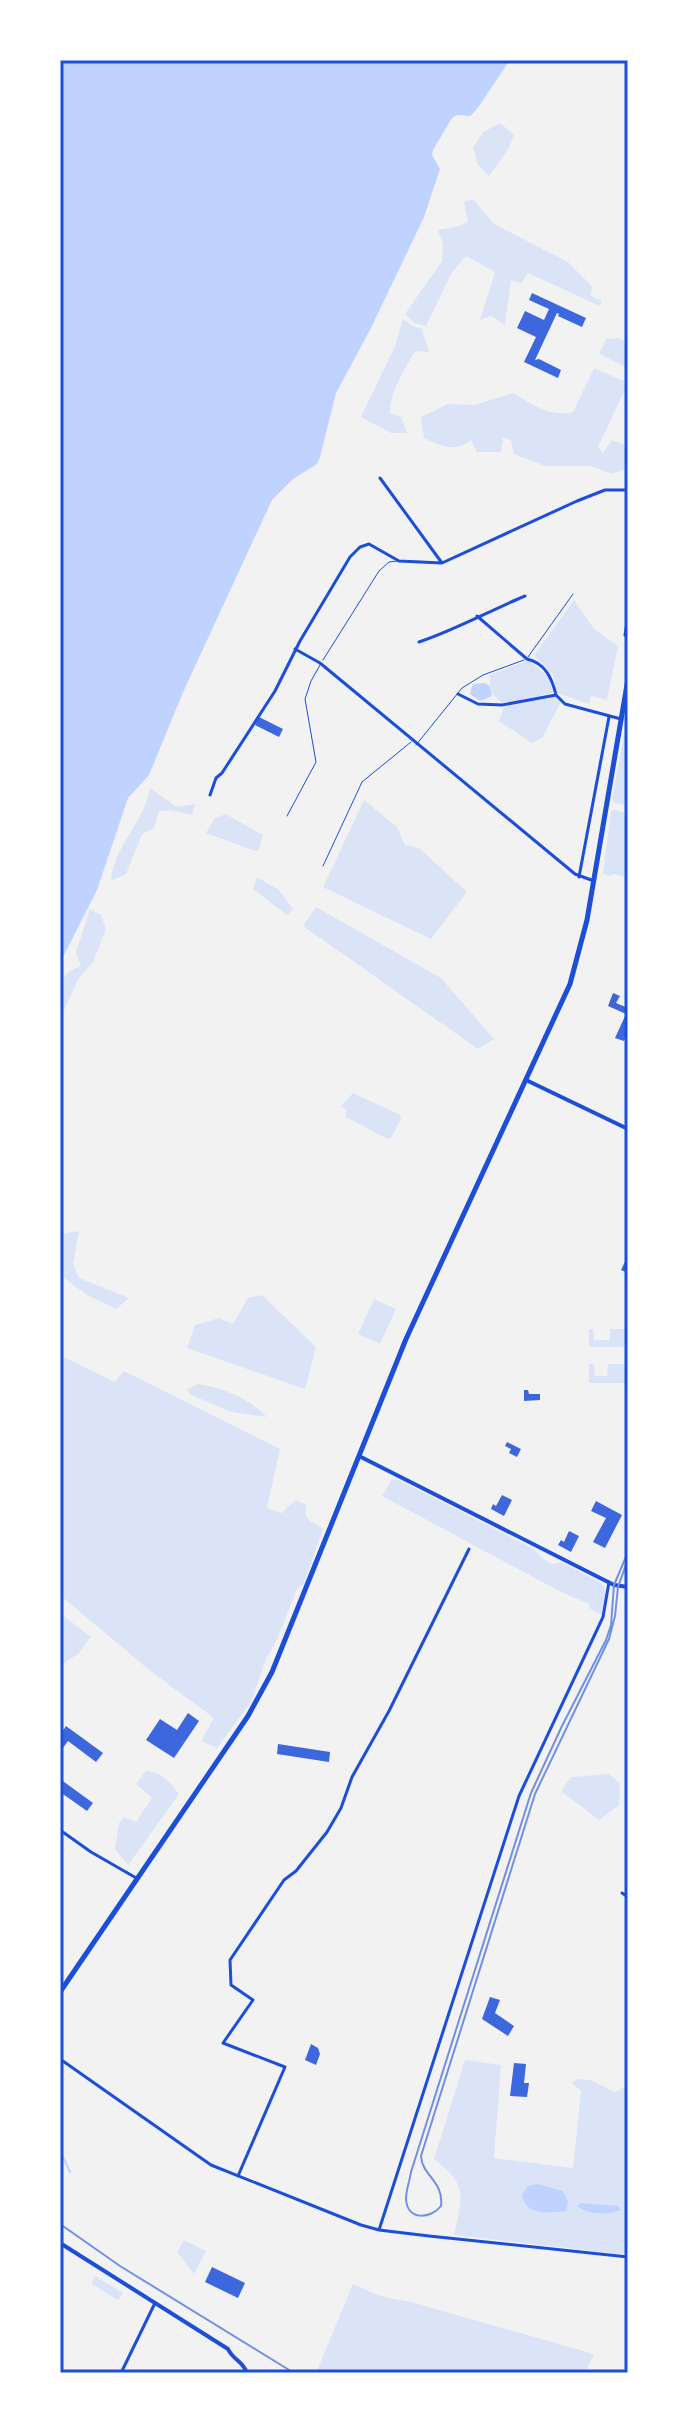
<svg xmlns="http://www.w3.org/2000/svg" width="688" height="2433" viewBox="0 0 688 2433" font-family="'Open Sans',sans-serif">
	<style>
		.green { fill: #dbe4f7 }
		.water { fill: #bfd3fe }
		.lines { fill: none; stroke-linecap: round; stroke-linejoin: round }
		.stream { stroke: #bfd3fe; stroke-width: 2 }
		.building { fill: #3d67dc }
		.service { stroke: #1d4ed8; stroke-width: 1 }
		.minor { stroke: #1d4ed8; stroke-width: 3 }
		.tertiary { stroke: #1d4ed8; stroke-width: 4 }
		.primary { stroke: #1d4ed8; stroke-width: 5 }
		.tram { stroke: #7290e2; stroke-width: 2 }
		.rail { stroke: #7290e2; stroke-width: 2 }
		.neatline { fill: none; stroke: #1d4ed8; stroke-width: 3 }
	</style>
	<rect width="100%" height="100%" fill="#f2f2f2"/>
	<path class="green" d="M500 123 514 135 509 148 489 176 478 165 473 148 483 132Z
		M473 199 494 224 568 262 593 287 590 295 602 301 600 306 528 273 521 283 511 280 505 325 491 316 480 320 495 272 466 256 452 272 426 326 414 323 405 314 442 261 443 244 438 230 460 226 468 221 464 202Z
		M403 319 413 326 422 329 429 352 415 351C405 369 390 391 390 413L401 417 407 433H391L361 417 395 346Z
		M618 338 628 342V368L599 354 606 339Z
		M594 368 628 383 598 447 603 453 612 440 628 446V468L612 474 591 466H545L514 454 511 440 503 438 501 452H477L471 440C455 453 441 446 424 438L421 417 448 404 474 405 513 393C534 405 549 417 573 412Z
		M574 600 594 629 618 646 607 700 591 696 589 704 557 693 553 675 534 656Z
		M529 660 549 678 553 693 502 703 490 691V675Z
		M555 697 562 700 542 738 532 743 499 721 504 707Z
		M628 712V805L614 803 612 799Z
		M150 788 177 807 196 804 192 815 171 810 159 811 154 828 142 834 126 874 111 881C113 847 145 821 150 788Z
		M364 800 397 827 405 845 419 848 467 892 431 939 323 887Z
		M616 810 628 814V878L615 874 608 876 603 873 611 811Z
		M226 814 263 835 259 850 255 851 206 833 215 818Z
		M257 877 279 890 293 909 287 915 253 889Z
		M316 907 441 978 494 1039 478 1049 303 926Z
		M90 909 101 915 106 929 93 962 77 981 60 1020C60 996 53 975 81 966L76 952Z
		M353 1093 400 1115 401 1119 391 1138 388 1139 346 1117V1110L341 1106Z
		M79 1231 73 1264 79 1278 129 1298 116 1309 87 1295 60 1275V1234Z
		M262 1295 316 1347 305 1389 187 1348 195 1325 219 1318 233 1324 248 1298Z
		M374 1299 396 1309 380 1344 358 1334Z
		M589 1329H593L594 1340H610V1329H628V1347H589Z
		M60 1355 115 1382 124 1371 280 1449 267 1508 282 1513 295 1500 307 1505 305 1514 309 1520 323 1529 304 1583 297 1589 275 1644 266 1659 251 1702 217 1748 201 1741 214 1718 149 1670 60 1595Z
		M589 1364H594L595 1376H607L608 1364H628V1383H589Z
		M198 1384C223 1388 249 1398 267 1417L232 1412 191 1395 187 1390Z
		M392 1479 399 1480 534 1549 542 1558 552 1564 561 1562 602 1583C609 1592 604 1604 602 1615L589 1608V1604L561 1592 382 1496Z
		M60 1613 91 1637 79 1653 60 1666Z
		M146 1771C163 1773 169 1781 179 1794L128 1865 115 1849 119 1823 124 1817 136 1822 152 1798 136 1784Z
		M609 1774 620 1783 619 1805 599 1820 561 1791 571 1777Z
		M465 2060 501 2065 494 2158 573 2168 581 2091 572 2083 578 2079 591 2080 615 2092 628 2085V2255L454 2235C462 2196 469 2186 434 2159Z
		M184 2240 206 2251 194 2274 177 2252Z
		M95 2276 123 2293 118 2300 91 2284Z
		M353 2284 380 2296 411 2302 594 2354 585 2373H316Z"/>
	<path class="water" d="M60 60H510L477 109 470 116 457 115 452 118 433 150 432 155 440 169 424 217 371 328 336 393 320 457 317 464 293 479 272 500 184 690 149 775 128 798 97 890 60 963Z
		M484 683 489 685 492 696 480 701 470 694 473 684Z
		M538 2184 563 2191 568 2201 566 2211C548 2213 525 2216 522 2194L528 2186Z
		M580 2203 618 2206 621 2210C608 2215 588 2215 577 2206Z"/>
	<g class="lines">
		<path class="stream" d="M60 2150 70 2172"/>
	</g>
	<path class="building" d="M532 293 586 318 582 327 558 316 559 314 557 313 535 360 539 359 561 370 558 378 524 362 536 337 517 328 525 311 544 320 549 309 529 300Z
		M259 717 283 729 279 737 255 725Z
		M613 993 620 996 616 1003 628 1008V1031L624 1041 615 1038 626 1014 608 1006Z
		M628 1255V1273L621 1270Z
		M524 1390H528L529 1394H540V1400L524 1401Z
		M507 1442 521 1449 517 1457 509 1453 511 1449 505 1446Z
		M502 1495 512 1500 504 1516 491 1509 493 1504 496 1506Z
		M596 1501 622 1515 605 1548 593 1542 606 1518 591 1511Z
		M569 1531 579 1536 571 1552 558 1545 561 1540 564 1542Z
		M188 1713 199 1721 174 1758 146 1740 160 1719 177 1730Z
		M66 1726 103 1753 96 1762 68 1741 60 1752V1735Z
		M278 1744 330 1752 329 1762 277 1754Z
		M60 1779 93 1803 87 1811 60 1792Z
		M490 1997 500 2000 495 2013 514 2026 508 2036 482 2019Z
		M311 2044 318 2048 320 2054 316 2065 305 2060Z
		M514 2063 526 2064 524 2083H529L527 2097 510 2096Z
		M212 2267 245 2283 238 2298 205 2282Z"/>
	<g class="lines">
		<path class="service" d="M528 657 573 594
			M323 660 379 571 389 562 397 561
			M416 745 462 688 483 675 524 660
			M287 816 316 762 305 699 311 681 320 665
			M323 866 362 782 411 742"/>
		<path class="minor" d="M380 478 442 563
			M477 616 527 659C545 663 552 678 556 695
			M625 635 628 617
			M419 642C455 630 489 611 525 596
			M295 649 320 663 575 874 594 881
			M458 694 478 704 502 705 556 695 565 704 621 719
			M210 795 216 778 222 773 275 691 300 641 350 557 360 547 369 544 399 561 442 563 577 501 605 490H628
			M579 877 609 717
			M60 1830 91 1852 138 1879
			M622 1893 628 1897
			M60 2059 211 2165 361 2225 379 2230 429 2236 628 2257
			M238 2176 285 2067 223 2043 253 2000 231 1985 230 1960 284 1880 296 1871 327 1832 341 1808 352 1777 389 1711 469 1549
			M379 2230 519 1796 603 1617 609 1582
			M121 2373 155 2303"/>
		<path class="tertiary" d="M526 1080 628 1129
			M359 1456 614 1585 628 1587
			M60 2243 228 2349C233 2360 243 2361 247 2373"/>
		<path class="primary" d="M60 1992 248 1716 272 1672 406 1339 570 984 587 920 628 679"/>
		<path class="tram" d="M628 1552 614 1585 611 1625 606 1640 562 1726 531 1793 411 2172C410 2180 406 2190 406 2199 407 2221 431 2219 441 2206 444 2181 422 2176 421 2156L535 1794 609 1639 615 1616 618 1587 628 1559"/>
		<path class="rail" d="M60 2224 120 2266 294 2373"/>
	</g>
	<rect width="688" height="2433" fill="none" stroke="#ffffff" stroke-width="124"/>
	<rect x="62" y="62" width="564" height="2309" class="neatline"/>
</svg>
